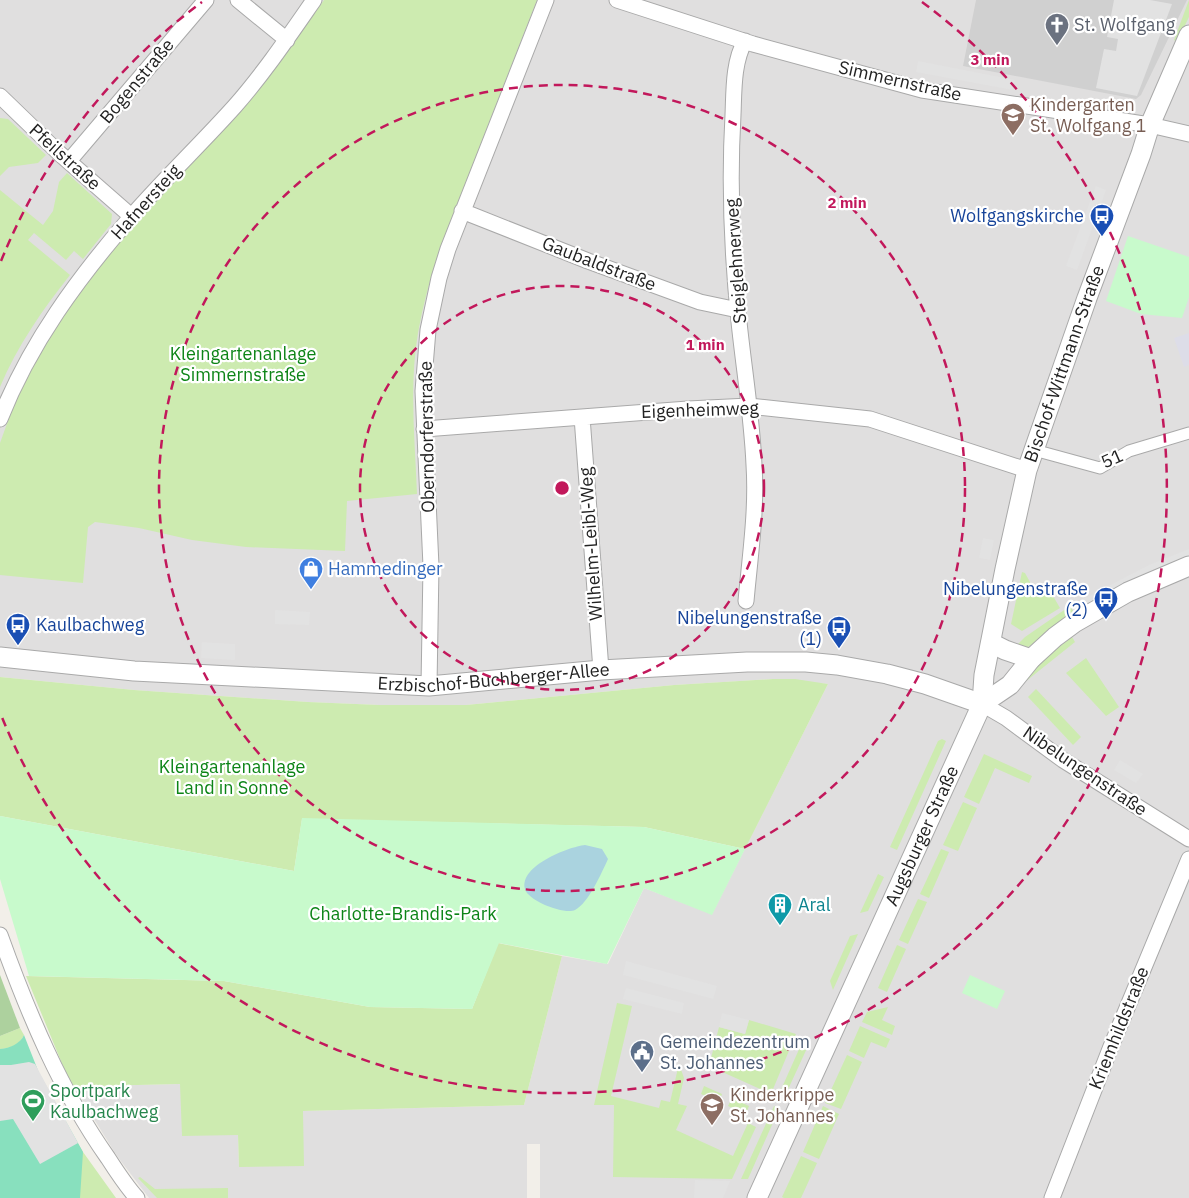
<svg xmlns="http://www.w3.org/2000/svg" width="1189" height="1198" viewBox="0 0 1189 1198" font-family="'IBM Plex Sans',sans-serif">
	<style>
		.residential { fill: #e0dfdf }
		.religious { fill: #d0d0d0 }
		.grass { fill: #cdebb0 }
		.forest { fill: #add19e }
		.park { fill: #c8facc }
		.pitch { fill: #88e0be }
		.parking { fill: #e2e2e2 }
		.plaza { fill: #dddde8 }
		.water { fill: #aad3df }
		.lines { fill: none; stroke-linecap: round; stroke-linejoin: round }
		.pedestrian-casing { stroke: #a9a9a9; stroke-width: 13 }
		.minor-casing { stroke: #a9a9a9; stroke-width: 17 }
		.tertiary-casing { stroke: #a9a9a9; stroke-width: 21 }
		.pedestrian { stroke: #fff; stroke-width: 11 }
		.minor { stroke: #fff; stroke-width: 15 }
		.tertiary { stroke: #fff; stroke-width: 19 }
		.ring { fill: none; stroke: #c2185b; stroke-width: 2.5; stroke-dasharray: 9 6 }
		.labels { text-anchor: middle; stroke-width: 4.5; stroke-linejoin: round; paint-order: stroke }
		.worship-label { font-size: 18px; fill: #5b616d; stroke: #fff; text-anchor: start }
		.street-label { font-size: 18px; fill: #222; stroke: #fff }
		.education-label { font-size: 18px; fill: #785e54; stroke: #fff; text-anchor: start }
		.transit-label { font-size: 18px; fill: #164399; stroke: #fff; text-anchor: end }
		.park-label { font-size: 18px; fill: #0c8416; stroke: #fff }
		.shop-label { font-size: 18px; fill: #366cbe; stroke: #fff; text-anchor: start }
		.culture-label { font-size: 18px; fill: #0d838f; stroke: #fff; text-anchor: start }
		.service-label { font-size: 18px; fill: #4e5e75; stroke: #fff; text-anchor: start }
		.leisure-label { font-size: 18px; fill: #27864d; stroke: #fff; text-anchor: start }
		.centre { fill: #c2185b; stroke: #fff; stroke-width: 2.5 }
		.ring-label { font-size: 15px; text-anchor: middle; font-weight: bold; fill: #c2185b; stroke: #fff; stroke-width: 4.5; stroke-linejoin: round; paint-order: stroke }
	</style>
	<rect width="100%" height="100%" fill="#f2efe9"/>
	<path class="residential" d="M0 0H1189V1198H540V1144H527V1198H149L117 1156 79 1095 95 1086 180 1084 238 1135 239 1167 303 1111 524 1105 562 956 608 964 644 888 712 914 828 684 773 679 674 685 466 705H380L308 702 134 690 0 677Z"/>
	<path class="religious" d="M976 0H1187L1141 95 1136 99 963 66Z"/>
	<path class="grass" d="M324 0H537L440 248C431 276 423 304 418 333 409 386 415 441 417 494L347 501 345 551 246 547 192 540 139 528 95 522 88 527 83 583 0 575V443L18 393 31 366 77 295 137 221 267 79Z
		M1189 0V17L1177 42 1174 40Z
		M0 118 8 119 46 155 38 163 9 167 0 176Z
		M67 173 112 214 111 224 83 259 74 251 66 260 34 233 28 240 70 275C43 309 17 346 0 387V190L43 225 53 211 59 182Z
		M1022 572 1025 573 1036 593 1049 589 1060 608 1022 631 1011 624Z
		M1070 606 1074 612 1052 627 1033 644 1028 647 1016 646 1025 637Z
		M1072 637 1075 642 1025 682C1038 664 1054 650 1072 637Z
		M1086 658 1119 707 1106 716 1066 673Z
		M0 677 134 690 308 702 380 705H466L674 685 773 679H795L828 684 745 849 644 827 302 819 294 871 0 816Z
		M1036 689 1081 737 1073 745 1028 697Z
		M942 739 946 741 897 850 890 847 938 741Z
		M984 754 1032 776 1029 783 995 768 979 804 964 797Z
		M963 802 977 808 958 851 943 845Z
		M941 849 949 852 929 898 920 894Z
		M878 874 884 877 868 911 860 913Z
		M918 899 927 902 908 944 899 940Z
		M858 934 833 990 830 981 850 936Z
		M498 943 562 956 524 1105 303 1111 304 1166 239 1167 238 1135 182 1136 180 1084 95 1086 79 1095 65 1071 26 976 224 981 370 1007 472 1009Z
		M897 945 906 949 887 992 878 988Z
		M617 1003 632 1006 611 1096 659 1108 661 1100 670 1102 679 1064 684 1078 678 1104 687 1106 676 1130 733 1156 748 1123 756 1127 732 1179 613 1177 614 1105H594Z
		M888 1007 882 1020 895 1026 892 1035 862 1022 867 1012Z
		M749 1020 796 1034 771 1094 709 1066 719 1027 745 1034Z
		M860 1026 890 1039 886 1048 871 1042 864 1058 849 1051Z
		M20 1028 24 1035C20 1044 10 1049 0 1049V1036Z
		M805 1036 808 1040V1046L785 1096 779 1094Z
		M847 1055 862 1062 841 1109 825 1103Z
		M704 1086 722 1094 719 1102 701 1094Z
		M51 1098 83 1152 116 1198H57L0 1121Z
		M732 1098 749 1106 746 1114 728 1106Z
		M774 1106 779 1109 748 1179H741Z
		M823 1106 839 1114 819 1159 803 1152Z
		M801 1156 817 1163 801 1198H784L782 1197Z
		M140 1177 155 1189 228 1188V1198H157L138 1178Z"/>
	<path class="forest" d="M0 975 20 1028 0 1036Z"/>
	<path class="park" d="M1128 236 1189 257V297L1182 318 1141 314 1106 301Z
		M0 816 294 871 302 818 644 827 745 849 712 915 644 888 607 964 499 943 472 1009 370 1007 224 981 29 976 0 879Z
		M970 975 1005 991 997 1009 962 993Z"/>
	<path class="pitch" d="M24 1035 39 1073 83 1152 80 1198H0V1049C10 1048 20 1044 24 1035Z"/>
	<path class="parking" d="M1114 0H1150L1172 4 1137 96 1096 88 1104 49 1116 51 1118 39 1107 37Z
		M918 61 1015 80 1013 90 916 72Z
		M1096 186 1106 190 1077 270 1066 266Z
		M983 538 994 540 990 560 979 558Z
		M1189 549V556L1153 570 1110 591 1074 612 1070 606 1149 565Z
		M275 610 310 612 309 625 275 624Z
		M202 642 235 644V660L201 658Z
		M1120 760 1143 774 1136 783 1114 770Z
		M626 961 717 986 713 999 623 975Z
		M626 988 684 1003 682 1014 623 999Z
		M722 1013 749 1020 745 1034 719 1027Z
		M29 1062 35 1064 78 1143 40 1164 13 1119 0 1121V1065H11Z
		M695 1180 730 1181 723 1198H694Z"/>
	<path class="plaza" d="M1189 333V365L1184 367 1174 338Z"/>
	<path class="water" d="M585 845 602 849 608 859C602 872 588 904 575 910 565 915 528 901 525 889 519 866 568 847 585 845Z"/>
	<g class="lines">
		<defs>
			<path id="pedestrian" d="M1034 450 1100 468 1129 451 1189 433"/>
			<path id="minor" d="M238 0 287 40
				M617 0 753 44 922 90 1150 125 1189 134
				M745 41C733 62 734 91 733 115 729 184 732 254 739 322 744 370 752 417 754 465 757 510 750 556 746 601
				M0 96 59 153 131 216
				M69 161 206 0
				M462 211 588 261 700 302 738 310
				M582 417 601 670
				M0 419C30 343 78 278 131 217 164 179 201 144 235 106 264 73 289 36 314 0
				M424 429 688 409 749 406 870 419 1027 470
				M429 686 431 566 423 391 428 330 439 278 448 249 546 0
				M982 704 1006 718 1063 760 1189 839
				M0 935C28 1013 60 1090 108 1158 117 1172 126 1186 137 1198
				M1052 1198 1110 1049 1189 859"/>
			<g id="tertiary">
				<path d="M991 643 1005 650 1031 659"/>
				<path id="s1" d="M0 657 134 671 429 686 601 670 747 662H806L837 665 887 674 925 684 982 704"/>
				<path id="s2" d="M982 704 984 675 1005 569 1027 470 1087 298 1141 154 1150 125 1189 35"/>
				<path id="s3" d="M757 1198 982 704 1010 685 1031 659 1055 637 1074 623 1128 592 1189 566"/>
			</g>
		</defs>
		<use href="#pedestrian" class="pedestrian-casing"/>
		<use href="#minor" class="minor-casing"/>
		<use href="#tertiary" class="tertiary-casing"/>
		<use href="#pedestrian" class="pedestrian"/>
		<use href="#minor" class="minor"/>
		<use href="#tertiary" class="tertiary"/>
	</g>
	<g class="ring">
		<circle cx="562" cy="488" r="202"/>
		<circle cx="562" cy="488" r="403"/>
		<path d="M1 261A605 605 0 0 1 202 2M922 2A605 605 0 1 1 1 715"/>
	</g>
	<defs>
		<symbol id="church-pin" viewBox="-11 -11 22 30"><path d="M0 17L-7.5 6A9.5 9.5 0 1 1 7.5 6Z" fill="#6b7280" stroke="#fff"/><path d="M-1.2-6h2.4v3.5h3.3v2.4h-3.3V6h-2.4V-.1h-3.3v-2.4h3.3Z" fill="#fff"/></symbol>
		<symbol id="school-pin" viewBox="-11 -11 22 30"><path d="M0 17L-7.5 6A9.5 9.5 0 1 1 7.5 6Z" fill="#8d6e63" stroke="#fff"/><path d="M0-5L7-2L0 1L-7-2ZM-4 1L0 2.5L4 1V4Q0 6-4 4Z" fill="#fff"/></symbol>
		<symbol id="bus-pin" viewBox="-11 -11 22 30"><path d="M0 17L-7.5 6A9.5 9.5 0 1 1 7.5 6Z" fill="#1a4fb4" stroke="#fff"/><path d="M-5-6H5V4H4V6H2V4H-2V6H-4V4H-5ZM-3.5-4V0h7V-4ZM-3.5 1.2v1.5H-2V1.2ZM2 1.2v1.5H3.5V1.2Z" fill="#fff"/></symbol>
		<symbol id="shop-pin" viewBox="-11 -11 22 30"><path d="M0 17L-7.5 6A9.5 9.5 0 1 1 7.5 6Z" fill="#3f7fe0" stroke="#fff"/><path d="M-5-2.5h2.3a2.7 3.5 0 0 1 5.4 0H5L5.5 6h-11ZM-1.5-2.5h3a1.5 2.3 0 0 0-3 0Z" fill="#fff"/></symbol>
		<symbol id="building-pin" viewBox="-11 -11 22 30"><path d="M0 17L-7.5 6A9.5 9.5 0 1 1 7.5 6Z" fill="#0f9aa8" stroke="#fff"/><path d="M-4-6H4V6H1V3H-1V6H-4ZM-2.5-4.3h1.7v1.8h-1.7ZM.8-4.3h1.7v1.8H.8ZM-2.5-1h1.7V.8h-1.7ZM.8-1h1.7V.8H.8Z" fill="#fff"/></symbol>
		<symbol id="civic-pin" viewBox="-11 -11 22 30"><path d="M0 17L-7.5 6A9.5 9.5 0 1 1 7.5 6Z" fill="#5c6f8a" stroke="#fff"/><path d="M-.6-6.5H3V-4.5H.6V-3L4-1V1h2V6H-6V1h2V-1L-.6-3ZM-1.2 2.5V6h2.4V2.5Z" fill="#fff"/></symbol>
		<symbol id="stadium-pin" viewBox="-11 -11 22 30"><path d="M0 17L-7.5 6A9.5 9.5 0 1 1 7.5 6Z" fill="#2e9e5b" stroke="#fff"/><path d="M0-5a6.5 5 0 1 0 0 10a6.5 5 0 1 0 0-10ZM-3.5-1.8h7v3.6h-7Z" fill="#fff"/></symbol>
	</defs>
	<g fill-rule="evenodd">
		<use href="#church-pin" x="1043" y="11" width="28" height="38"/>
		<use href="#school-pin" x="999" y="101" width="28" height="38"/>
		<use href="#bus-pin" x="1088" y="202" width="28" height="38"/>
		<use href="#shop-pin" x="297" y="555" width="28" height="38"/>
		<use href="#bus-pin" x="1092" y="585" width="28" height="38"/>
		<use href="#bus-pin" x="4" y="611" width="28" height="38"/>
		<use href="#bus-pin" x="825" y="614" width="28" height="38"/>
		<use href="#building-pin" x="766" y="891" width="28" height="38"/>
		<use href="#civic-pin" x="628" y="1038" width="28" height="38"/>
		<use href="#stadium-pin" x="19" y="1087" width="28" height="38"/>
		<use href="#school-pin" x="698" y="1091" width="28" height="38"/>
	</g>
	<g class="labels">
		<g class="worship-label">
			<text x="1074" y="31">St. Wolfgang</text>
		</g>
		<g class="street-label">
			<text transform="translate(137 81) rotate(-50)" y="6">Bogenstraße</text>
			<text transform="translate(900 81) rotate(13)" y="6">Simmernstraße</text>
			<text transform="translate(65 157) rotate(42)" y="6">Pfeilstraße</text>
			<text transform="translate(146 202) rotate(-48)" y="6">Hafnersteig</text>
			<text transform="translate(736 261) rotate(-94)" y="6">Steiglehnerweg</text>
			<text transform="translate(599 264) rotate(21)" y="6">Gaubaldstraße</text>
			<text dy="6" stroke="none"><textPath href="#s2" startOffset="351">Bischof-Wittmann-Straße</textPath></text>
			<text transform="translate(700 410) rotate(-2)" y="6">Eigenheimweg</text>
			<text transform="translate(427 437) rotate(-91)" y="6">Oberndorferstraße</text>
			<text transform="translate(1112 459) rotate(-24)" y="6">51</text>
			<text transform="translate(591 544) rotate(-94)" y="6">Wilhelm-Leibl-Weg</text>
			<text dy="6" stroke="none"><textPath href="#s1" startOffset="495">Erzbischof-Buchberger-Allee</textPath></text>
			<text transform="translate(1085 771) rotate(34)" y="6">Nibelungenstraße</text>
			<text dy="6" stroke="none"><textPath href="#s3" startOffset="398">Augsburger Straße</textPath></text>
			<text transform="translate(1119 1028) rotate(-68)" y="6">Kriemhildstraße</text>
		</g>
		<g class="education-label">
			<text x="1030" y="111">Kindergarten<tspan x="1030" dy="21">St. Wolfgang 1</tspan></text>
			<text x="730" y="1101">Kinderkrippe<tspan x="730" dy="21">St. Johannes</tspan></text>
		</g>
		<g class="transit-label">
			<text x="1084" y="222">Wolfgangskirche</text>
			<text x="1088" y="595">Nibelungenstraße<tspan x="1088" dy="21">(2)</tspan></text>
			<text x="822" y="624">Nibelungenstraße<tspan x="822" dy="21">(1)</tspan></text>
			<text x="36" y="631" text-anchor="start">Kaulbachweg</text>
		</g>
		<g class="park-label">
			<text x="243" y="360">Kleingartenanlage<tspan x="243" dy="21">Simmernstraße</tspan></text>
			<text x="232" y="773">Kleingartenanlage<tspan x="232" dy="21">Land in Sonne</tspan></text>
			<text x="403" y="920">Charlotte-Brandis-Park</text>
		</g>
		<g class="shop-label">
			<text x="328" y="575">Hammedinger</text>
		</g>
		<g class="culture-label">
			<text x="798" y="911">Aral</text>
		</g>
		<g class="service-label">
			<text x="660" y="1048">Gemeindezentrum<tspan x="660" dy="21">St. Johannes</tspan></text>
		</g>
		<g class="leisure-label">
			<text x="50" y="1097">Sportpark<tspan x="50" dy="21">Kaulbachweg</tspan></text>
		</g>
	</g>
	<circle cx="562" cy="488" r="8" class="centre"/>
	<g class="ring-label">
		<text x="990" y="65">3 min</text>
		<text x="847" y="208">2 min</text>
		<text x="705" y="350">1 min</text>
	</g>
</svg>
